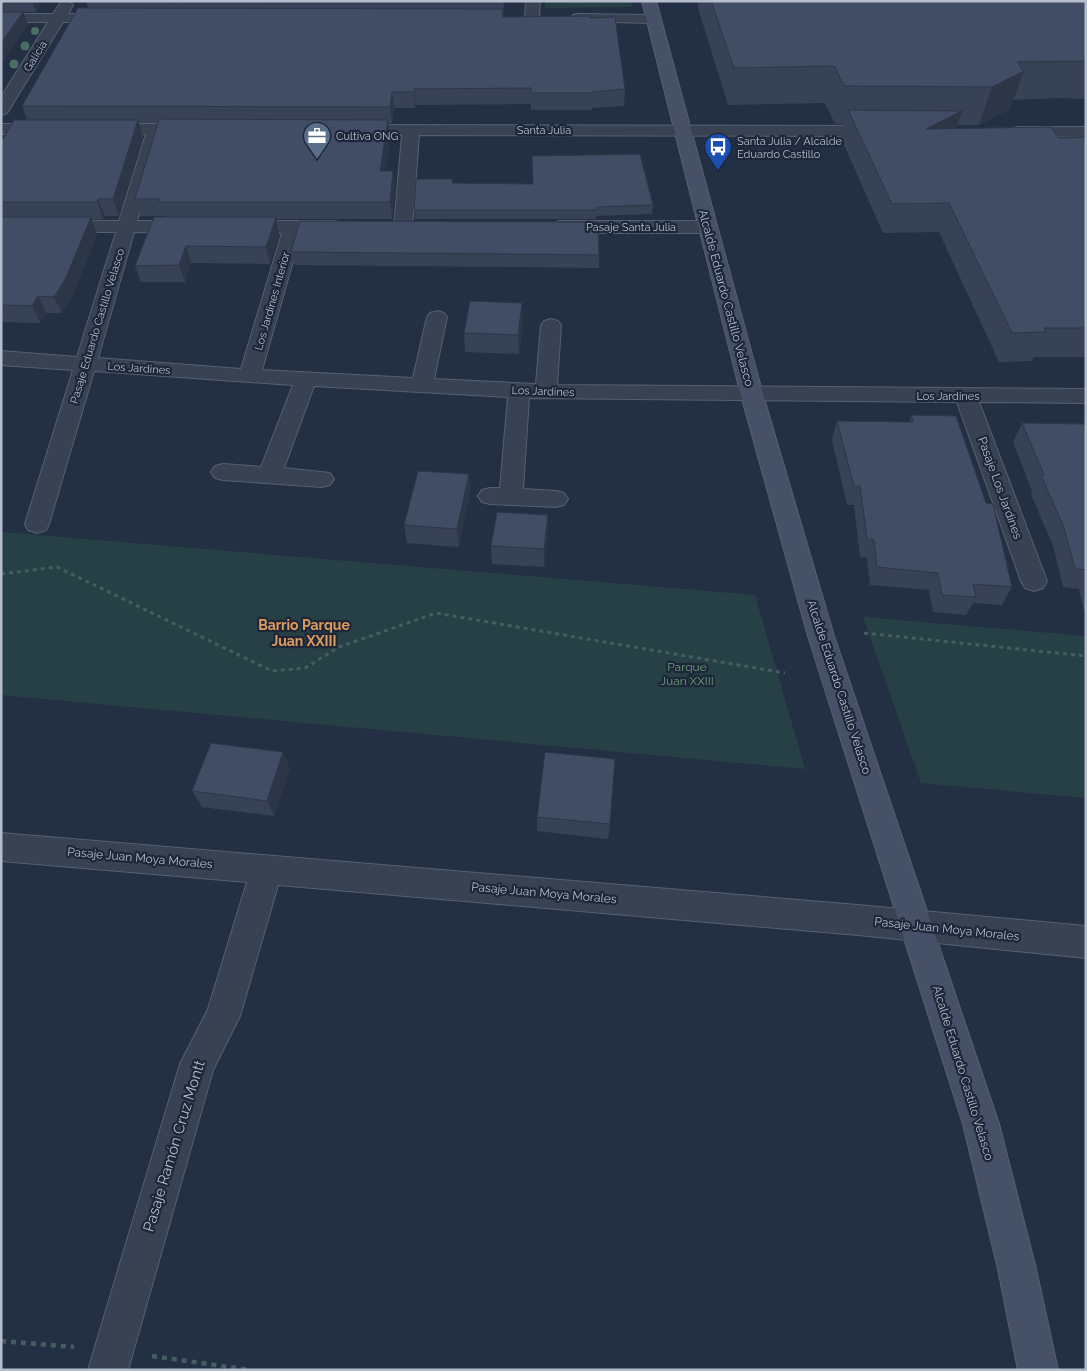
<svg xmlns="http://www.w3.org/2000/svg" width="1087" height="1371" viewBox="0 0 1087 1371" font-family="Raleway,sans-serif">
	<style>
		.green { fill: #264045 }
		.lines { fill: none; stroke-linecap: round; stroke-linejoin: round }
		.minor-casing { stroke: #566071; stroke-width: 2 }
		.secondary-casing { stroke: #566071; stroke-width: 2 }
		.path-far1 { stroke: #445d61; stroke-width: 3; stroke-dasharray: 4 4; stroke-linecap: butt }
		.path { stroke: #445d61; stroke-width: 4.5; stroke-dasharray: 5 5; stroke-linecap: butt }
		.minor { fill: #384253; fill-rule: evenodd }
		.secondary { fill: #465167; fill-rule: evenodd }
		.tree { fill: #4a6e61 }
		.wall { fill: #374256 }
		.shaded-wall { fill: #2d3646 }
		.building { fill: #404d64; stroke: #2d3646 }
		.labels { text-anchor: middle; stroke-width: 4.5; stroke-linejoin: round; paint-order: stroke }
		.far-street-label { font-size: 11px; fill: #b5bdcd; stroke: #1d2739 }
		.far-poi-label { font-size: 11px; fill: #b5bdcd; stroke: #1d2739; text-anchor: start }
		.street-label { font-size: 12px; fill: #b5bdcd; stroke: #1d2739 }
		.park-label { font-size: 12px; fill: #6aa079; stroke: #1d2739 }
		.neighbourhood-label { font-size: 14px; font-weight: bold; fill: #e09c5d; stroke: #1d2739 }
		.near-street-label { font-size: 15px; fill: #b5bdcd; stroke: #1d2739 }
	</style>
	<rect width="100%" height="100%" fill="#233044"/>
	<path class="green" d="M545 1H632L633 7 545 8Z
		M1 532 755 595 805 769 1 695Z
		M863 617 1086 636V798L921 783Z"/>
	<g class="lines">
		<defs>
			<path id="minor" d="M68 1 73 5 68 14H110L115 15 117 18 115 21 110 22H63L9 110 7 113 1 115V97L48 22H1V14H53L61 2Z
				M526 1H540L539 18 537 21H527L525 18Z
				M578 14 653 15 658 16 660 19 658 22 653 23 573 21 571 18 573 15Z
				M1 124H45L51 125 53 129 51 133 45 134H1Z
				M105 124H195L201 125 203 129 201 133 163 134 137 221H187L194 223 196 227 194 231 187 233 134 232 98 358 241 369 282 233H240L233 231 231 227 233 223 240 221H335L342 223 344 227 342 231 301 233 262 370 413 378 427 317 430 313 437 311 444 313 447 317 434 379 536 384 541 325 544 321 551 319 558 321 561 325 557 385 1086 389V403L979 402 1047 581 1043 588 1034 591 1025 588 1021 581 957 402 529 398 523 489 556 491 564 493 568 499 564 505 556 507 490 504 482 502 478 496 482 490 490 488H500L508 397 314 386 284 468 330 473 334 479 330 485 322 487 223 480 215 478 211 472 215 466 223 464 261 467 293 385 94 371 49 524 46 530 37 533 28 530 25 524 73 370 1 365V351L77 357 116 232H1V220L119 221 146 134 99 133 97 129 99 125Z
				M353 125 880 126 886 127 888 131 886 135 880 136 419 135 412 227 410 231 403 233 396 231 394 227 402 135 347 134 345 130 347 126Z
				M1018 127H1086V137L1012 136 1010 132 1012 128Z
				M560 221H708L715 223 717 227 715 231 708 233H560L553 231 551 227 553 223Z
				M1 833 858 905 1086 926V958L858 935 278 885 240 1016 213 1070 128 1370H88L180 1064 208 1009 247 882 1 861Z"/>
			<path id="secondary" d="M642 1H656L763 395 834 636 999 1124 1036 1269 1058 1370H1018L998 1269 963 1124 808 636 741 395Z"/>
		</defs>
		<use href="#minor" class="minor-casing"/>
		<use href="#secondary" class="secondary-casing"/>
		<path class="path-far1" d="M1 574 57 567 272 671 305 668 339 647 436 613 785 673
			M864 633 1086 656"/>
		<path class="path" d="M1 1341 74 1347
			M152 1356 250 1370"/>
		<use href="#minor" class="minor"/>
		<use href="#secondary" class="secondary"/>
	</g>
	<g class="tree">
		<circle cx="35" cy="31" r="4"/>
		<circle cx="25" cy="46" r="4.5"/>
		<circle cx="14" cy="64" r="4.5"/>
	</g>
	<path class="wall" d="M1 1H43L36 12H23L28 24 1 63Z
		M86 1H504L503 17 590 18 625 89 624 106 592 108V110H531V104L416 105 415 108H394L392 123H388L390 137 385 171 395 188 392 219H276L279 234 270 264 191 263 185 282H141L135 266 164 217V216H141L135 199 158 123H139L143 136 119 216H105L103 219H91L97 234 73 295 62 313H46L40 323 1 322V139H3L27 120 22 106 88 8Z
		M698 1H1086V99L1060 98 1013 100 1010 109 979 125H958L956 128 1059 138 1086 137V357H1034L1032 361 999 362 939 232 883 233 841 138 844 124H835L825 103 728 105 698 8Z
		M453 183 653 205 652 214 596 216V219H415L414 210Z
		M291 251 599 255V268L296 265 294 264Z
		M523 322 519 354 465 352 464 333Z
		M911 415 1012 587 1002 605 973 603 966 615 933 612 929 590 870 585 867 558 860 557 854 505H847L832 440 837 421 909 422Z
		M1022 423 1086 424V611H1084L1079 589 1063 587 1053 546 1031 494 1032 491 1013 442Z
		M469 474 470 493 459 547 407 543 404 525Z
		M548 515V533L544 567 492 564 491 546Z
		M290 768 274 816 202 807 192 791Z
		M537 817 610 824 608 839 537 831Z"/>
	<path class="shaded-wall" d="M32 1H43L36 12Z
		M23 12 28 24 1 63V43Z
		M1024 71 1010 109 979 125 992 87Z
		M414 89 416 105 415 108 414 92Z
		M392 92 394 108 392 123 390 107Z
		M962 111 953 138 926 129Z
		M138 120 143 136 119 216 113 199Z
		M388 120 390 137 382 188 380 171Z
		M393 171 395 188 392 219 390 202Z
		M98 199 105 216 103 219 97 202Z
		M91 217 97 234 73 295 62 313 54 297Z
		M276 217 279 234 270 264 266 247Z
		M186 246 191 263 185 282 179 265Z
		M38 296 46 313 40 323 32 306Z
		M522 303 523 322 519 354 518 335Z
		M469 474 470 493 459 547 457 529Z
		M548 515V533L544 567V549Z
		M283 752 290 768 274 816 267 801Z"/>
	<path class="building" d="M711 1H1086V61L1017 62 1024 71 992 87 844 86 834 66 734 68Z
		M78 8 503 9V17L590 16V18L615 17 625 89 592 92V93H531V88L414 89V92H392L390 107 22 106Z
		M1 12H23L1 43Z
		M848 110 962 111 926 129 1051 127 1059 138 1086 137V328H1044L1046 332 1012 333 949 203 892 204Z
		M159 119 388 120 380 171H393L390 202H159L160 199H135Z
		M14 120H138L113 199H98L97 202H1V139H3Z
		M640 154 653 205 597 207V210H414L416 179H453L452 183 533 184 532 156Z
		M1 217H91L66 278 54 297 38 296 32 306 1 305Z
		M154 217H276L266 247 186 246 179 265 135 266Z
		M300 221 598 222 599 255 294 252 291 251Z
		M470 301 522 303 518 335 464 333Z
		M911 415 956 416 986 503 993 504 1012 587 973 584 976 597 942 595 938 573 877 567 874 540 867 539 860 486H854L837 421 913 422Z
		M1022 423 1086 424V570L1075 569 1064 528 1041 475H1044Z
		M418 471 469 474 457 529 404 525Z
		M497 512 548 515 544 549 491 546Z
		M211 743 283 752 267 801 192 791Z
		M545 752 615 759 610 824 537 817Z"/>
	<defs>
		<symbol id="office-pin" viewBox="-11 -11 22 30"><path d="M0 17L-7.5 6A9.5 9.5 0 1 1 7.5 6Z" fill="#5c6f8a" stroke="#1d2739"/><path d="M-6-3h4V-5.5h4V-3h4V5H-6ZM-1-4.5V-3h2v-1.5ZM-6 0V1H6V0Z" fill="#fff"/></symbol>
		<symbol id="bus-pin" viewBox="-11 -11 22 30"><path d="M0 17L-7.5 6A9.5 9.5 0 1 1 7.5 6Z" fill="#1a4fb4" stroke="#1d2739"/><path d="M-5-6H5V4H4V6H2V4H-2V6H-4V4H-5ZM-3.5-4V0h7V-4ZM-3.5 1.2v1.5H-2V1.2ZM2 1.2v1.5H3.5V1.2Z" fill="#fff"/></symbol>
	</defs>
	<g fill-rule="evenodd">
		<use href="#office-pin" x="301" y="120" width="32" height="43"/>
		<use href="#bus-pin" x="702" y="131" width="32" height="43"/>
	</g>
	<g class="labels">
		<g class="far-street-label">
			<text transform="translate(35 56) rotate(-58)" y="4">Galicia</text>
			<text x="544" y="134">Santa Julia</text>
			<text x="631" y="231">Pasaje Santa Julia</text>
			<text transform="translate(272 301) rotate(-74)" y="4">Los Jardines Interior</text>
			<text transform="translate(97 326) rotate(-73)" y="4">Pasaje Eduardo Castillo Velasco</text>
			<text transform="translate(139 368) rotate(4)" y="4">Los Jardines</text>
			<text transform="translate(543 391) rotate(2)" y="4">Los Jardines</text>
			<text x="948" y="400">Los Jardines</text>
		</g>
		<g class="far-poi-label">
			<text x="336" y="140">Cultiva ONG</text>
			<text x="737" y="145">Santa Julia / Alcalde<tspan x="737" dy="13">Eduardo Castillo</tspan></text>
		</g>
		<g class="street-label">
			<text transform="translate(726 298) rotate(75)" y="4">Alcalde Eduardo Castillo Velasco</text>
			<text transform="translate(1000 488) rotate(70)" y="4">Pasaje Los Jardines</text>
			<text transform="translate(839 687) rotate(72)" y="4">Alcalde Eduardo Castillo Velasco</text>
			<text transform="translate(140 858) rotate(5)" y="4">Pasaje Juan Moya Morales</text>
			<text transform="translate(544 893) rotate(5)" y="4">Pasaje Juan Moya Morales</text>
			<text transform="translate(947 929) rotate(6)" y="4">Pasaje Juan Moya Morales</text>
			<text transform="translate(963 1073) rotate(73)" y="4">Alcalde Eduardo Castillo Velasco</text>
		</g>
		<g class="park-label">
			<text x="687" y="671">Parque<tspan x="687" dy="14">Juan XXIII</tspan></text>
		</g>
		<g class="neighbourhood-label">
			<text x="304" y="630">Barrio Parque<tspan x="304" dy="16">Juan XXIII</tspan></text>
		</g>
		<g class="near-street-label">
			<text transform="translate(174 1146) rotate(-73)" y="5">Pasaje Ramón Cruz Montt</text>
		</g>
	</g>
	<rect width="1087" height="1371" fill="none" stroke="#b5bdcd" stroke-width="5"/>
</svg>
